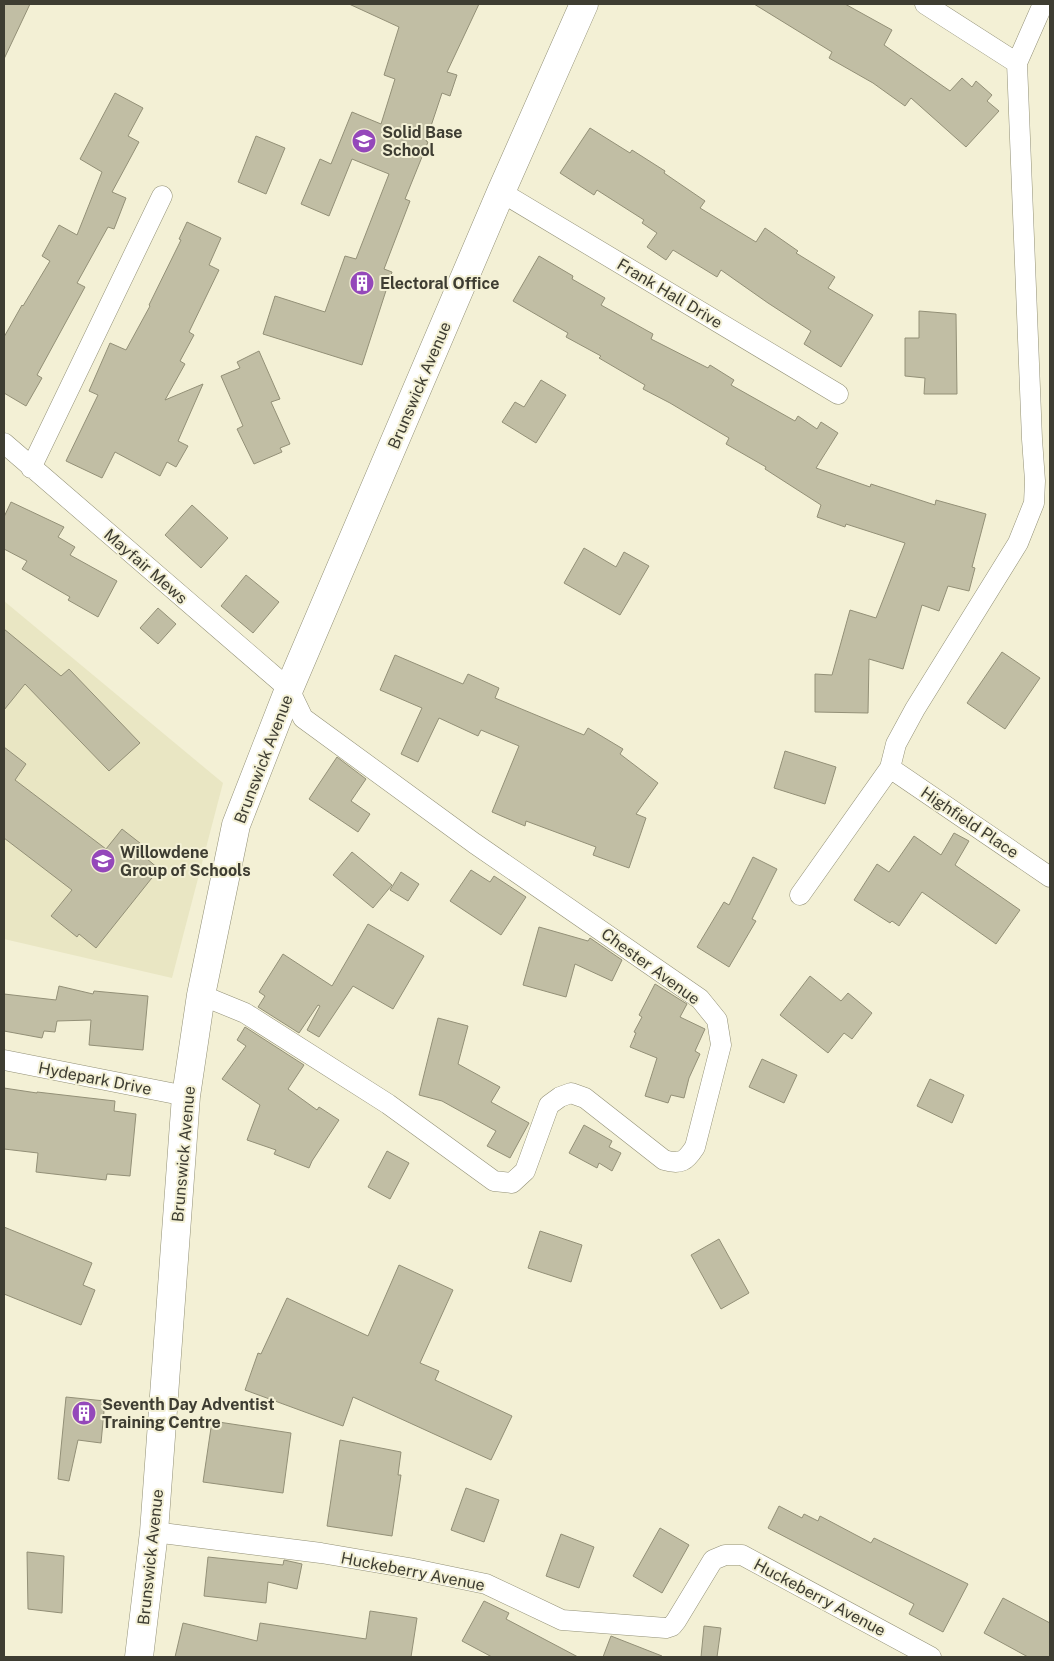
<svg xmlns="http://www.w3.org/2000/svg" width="1054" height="1661" viewBox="0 0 1054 1661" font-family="'Public Sans',sans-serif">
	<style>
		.built { fill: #e9e6c3 }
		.building { fill: #c1bea4; stroke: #939077 }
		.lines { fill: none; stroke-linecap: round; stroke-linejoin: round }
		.street-casing { stroke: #929076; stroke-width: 21 }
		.secondary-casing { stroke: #929076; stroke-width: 29 }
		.street { stroke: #fff; stroke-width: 20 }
		.secondary { stroke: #fff; stroke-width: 28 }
		.labels { text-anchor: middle; stroke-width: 4; stroke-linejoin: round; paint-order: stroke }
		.poi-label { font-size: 16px; font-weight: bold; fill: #3e3d32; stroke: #f3f0d5; text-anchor: start }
		.street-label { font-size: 16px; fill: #3e3d32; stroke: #f3f0d5 }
	</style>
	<rect width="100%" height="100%" fill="#f3f0d5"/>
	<path class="built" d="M4 601 223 783 172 978 4 939Z"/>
	<path class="building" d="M4 4H30L4 59Z
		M349 4H479L447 72 457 75 450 96 442 93 426 141 428 142 405 199 410 201 384 269 392 272 362 365 263 334 275 296 325 312 345 256 356 259 389 174 352 159 329 216 301 204 320 159 331 164 352 112 381 124 395 79 384 75 399 27Z
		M754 4H845L892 30 884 45 950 91 962 78 972 87 976 81 992 95 987 101 999 111 966 147 911 98 905 106 873 83 829 58 832 52Z
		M115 93 143 108 128 136 139 142 112 192 126 198 114 229 108 227 77 283 85 287 37 375 42 378 26 406 4 393V337L22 305 23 306 50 261 42 256 59 225 77 235 102 172 80 159Z
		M590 128 630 153 632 150 665 171 664 173 705 201 700 208 756 242 765 228 798 251 796 253 835 277 828 288 873 315 841 367 804 344 811 331 768 303 721 270 717 277 673 250 666 260 647 247 657 233 642 223 644 220 597 190 594 195 560 173Z
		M256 136 285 148 266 194 238 182Z
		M187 222 221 238 209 265 219 270 189 332 194 335 180 361 185 364 165 400 203 384 178 441 188 446 176 467 167 462 160 476 115 452 102 478 66 461 98 395 89 391 110 343 126 350 150 306 149 305 181 240 179 239Z
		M539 256 573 276 572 279 605 298 601 305 653 334 651 339 708 368 710 365 734 380 731 385 795 421 798 416 817 429 821 422 838 433 816 468 870 487 871 484 935 505 936 500 986 514 972 567 975 568 969 591 948 586 939 611 922 605 903 669 869 659 868 713 815 712V674L832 675 850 610 876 618 905 543 846 524 845 527 817 517 821 505 765 469 766 467 726 444 729 438 670 403 643 389 645 385 599 358 601 356 566 337 568 333 513 301Z
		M919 311 956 314 957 394H924L925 378 905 376V338H919Z
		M259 351 280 399 271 402 290 444 280 448 282 452 254 464 237 429 243 426 221 376 240 368 237 362Z
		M541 380 566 395 536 443 502 422 515 402 524 407Z
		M11 502 64 527 58 537 75 547 70 555 117 581 98 617 68 600 70 597 22 569 27 561 4 549V517Z
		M192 505 228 538 201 568 165 535Z
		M584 548 616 567 624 552 649 566 620 615 564 583Z
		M246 575 279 602 253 633 221 606Z
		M158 608 176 624 158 644 140 628Z
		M4 629 61 676 69 669 140 743 109 771 25 684 4 710Z
		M1002 652 1040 678 1005 729 967 703Z
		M395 655 463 684 468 674 499 688 495 698 584 735 588 728 623 749 620 754 658 783 636 814 646 818 629 868 593 855 596 847 526 821 525 826 492 812 519 746 481 730 478 736 439 718 418 762 401 754 422 708 380 690Z
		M4 747 26 764 15 780 106 849 122 829 145 847 140 853 159 869 96 948 79 934 77 937 51 916 72 890 4 838Z
		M785 751 836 767 825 804 774 788Z
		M337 757 366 779 351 801 370 814 358 832 309 799Z
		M954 833 969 841 955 865 1020 910 996 944 922 892 899 926 892 921 890 923 854 900 877 864 889 872 914 836 941 855Z
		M352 852 392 885 373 908 333 875Z
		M753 857 777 869 752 919 756 921 729 967 697 947 724 902 729 905Z
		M471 870 490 882 494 876 526 897 501 935 450 901Z
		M401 872 419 884 408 901 390 890Z
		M368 924 424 956 393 1009 353 986 319 1037 307 1030 320 1006 318 1005 299 1033 258 1007 265 996 259 992 283 954 332 986Z
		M539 927 588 941 590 938 622 960 612 981 575 964 566 997 523 985Z
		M810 976 841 1001 848 993 872 1013 852 1039 844 1033 828 1053 780 1015Z
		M655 984 687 1004 680 1017 705 1029 695 1051 700 1054 689 1078 684 1098 671 1095 668 1103 645 1096 657 1058 630 1047 636 1033 634 1032 642 1017 639 1015Z
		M59 986 93 994 94 991 148 996 143 1050 89 1045 91 1020 57 1021 55 1032 44 1031 42 1038 4 1031V994L56 1000Z
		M438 1018 468 1026 458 1064 500 1087 491 1102 529 1123 510 1158 487 1146 496 1131 442 1101 419 1095Z
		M245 1027 304 1065 288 1089 317 1110 319 1107 339 1120 312 1161 309 1168 274 1154 276 1150 247 1140 260 1105 222 1079 246 1046 237 1040Z
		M762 1059 797 1075 784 1103 749 1087Z
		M930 1079 964 1095 952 1123 917 1106Z
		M4 1088 37 1093V1092L115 1101 114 1111 136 1114 130 1176 107 1174 106 1180 36 1172 38 1153 4 1149Z
		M584 1125 612 1141 609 1147 621 1153 612 1171 599 1163 597 1168 569 1153Z
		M387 1151 409 1163 390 1199 368 1187Z
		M4 1227 92 1263 83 1285 95 1290 81 1325 4 1294Z
		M540 1231 582 1245 571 1282 528 1268Z
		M719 1239 749 1293 721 1309 691 1255Z
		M399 1265 453 1290 420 1363 439 1371 435 1380 512 1416 491 1460 353 1397 343 1426 245 1390 258 1353 261 1354 287 1298 368 1336Z
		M66 1397 105 1401 101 1443 78 1440 69 1481 58 1479Z
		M212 1421 291 1433 283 1493 203 1482Z
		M340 1440 401 1452 398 1475H401L392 1536 327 1526Z
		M466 1488 499 1500 484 1542 451 1530Z
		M779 1506 802 1518 804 1514 818 1521 820 1516 871 1543 874 1538 968 1584 943 1632 909 1614 914 1604 768 1528Z
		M660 1528 689 1545 662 1593 633 1576Z
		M561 1534 594 1547 579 1588 546 1576Z
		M27 1552 64 1556 62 1613 28 1609Z
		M208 1557 283 1565 284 1560 302 1564 297 1589 268 1582 266 1603 204 1596Z
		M1003 1598 1050 1623V1657H1028L984 1633Z
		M484 1601 509 1613 506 1619 578 1657H492L462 1641Z
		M370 1611 417 1618 411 1657H175L183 1623 257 1641 260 1623 366 1639Z
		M704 1626 721 1628 717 1657H701Z
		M611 1636 662 1656V1657H603Z"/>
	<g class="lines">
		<defs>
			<path id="street" d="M925 4 1017 63
				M501 192 838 394
				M4 443 289 689 303 718 474 843 700 999 717 1020 721 1045 695 1147C686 1161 681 1165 664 1160L585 1098 571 1093 560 1097 549 1105 525 1171 512 1183 494 1181 388 1104 245 1013 201 995
				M31 468 162 196
				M890 768 1050 877
				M800 895 890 768 896 744 915 709 1018 543 1034 503 1035 481 1032 439 1017 63 1043 4
				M4 1060 186 1096
				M154 1532 321 1553 409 1568 486 1584 562 1620 666 1628 672 1626 676 1621 713 1560 725 1555H742L931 1657"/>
			<path id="secondary" d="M139 1657 154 1532 186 1096 201 995 236 825 289 689 501 192 584 4"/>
		</defs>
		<use href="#street" class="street-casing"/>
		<use href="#secondary" class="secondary-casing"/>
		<use href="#street" class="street"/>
		<use href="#secondary" class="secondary"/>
	</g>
	<defs>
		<symbol id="school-disc" viewBox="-11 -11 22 22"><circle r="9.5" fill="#9448ba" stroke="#f3f0d5"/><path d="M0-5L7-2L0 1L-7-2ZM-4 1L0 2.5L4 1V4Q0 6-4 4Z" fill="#fff"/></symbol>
		<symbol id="building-disc" viewBox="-11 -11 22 22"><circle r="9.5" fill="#9448ba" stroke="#f3f0d5"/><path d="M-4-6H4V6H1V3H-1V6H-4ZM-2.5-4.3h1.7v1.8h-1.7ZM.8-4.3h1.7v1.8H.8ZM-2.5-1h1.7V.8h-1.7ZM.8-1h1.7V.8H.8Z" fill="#fff"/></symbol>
	</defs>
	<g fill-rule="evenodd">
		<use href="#school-disc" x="350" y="127" width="28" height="28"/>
		<use href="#building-disc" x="348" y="269" width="28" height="28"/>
		<use href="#school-disc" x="89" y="847" width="28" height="28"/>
		<use href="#building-disc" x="70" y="1399" width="28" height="28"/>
	</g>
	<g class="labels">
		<g class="poi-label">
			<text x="382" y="138">Solid Base<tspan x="382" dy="18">School</tspan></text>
			<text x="380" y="289">Electoral Office</text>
			<text x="120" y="858">Willowdene<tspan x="120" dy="18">Group of Schools</tspan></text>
			<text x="102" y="1410">Seventh Day Adventist<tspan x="102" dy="18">Training Centre</tspan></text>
		</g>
		<g class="street-label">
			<text transform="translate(670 293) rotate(31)" y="6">Frank Hall Drive</text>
			<text transform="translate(419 385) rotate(-67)" y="6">Brunswick Avenue</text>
			<text transform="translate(146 566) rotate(41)" y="6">Mayfair Mews</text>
			<text transform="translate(263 759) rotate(-69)" y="6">Brunswick Avenue</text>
			<text transform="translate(970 822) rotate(34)" y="6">Highfield Place</text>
			<text transform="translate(651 966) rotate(36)" y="6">Chester Avenue</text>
			<text transform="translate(95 1078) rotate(11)" y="6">Hydepark Drive</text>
			<text transform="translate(183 1154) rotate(-85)" y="6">Brunswick Avenue</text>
			<text transform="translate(150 1557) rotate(-84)" y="6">Brunswick Avenue</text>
			<text transform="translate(413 1571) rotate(11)" y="6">Huckeberry Avenue</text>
			<text transform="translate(820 1597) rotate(28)" y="6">Huckeberry Avenue</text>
		</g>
	</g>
	<rect width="1054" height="1661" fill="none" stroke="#3e3d32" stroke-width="10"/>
</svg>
